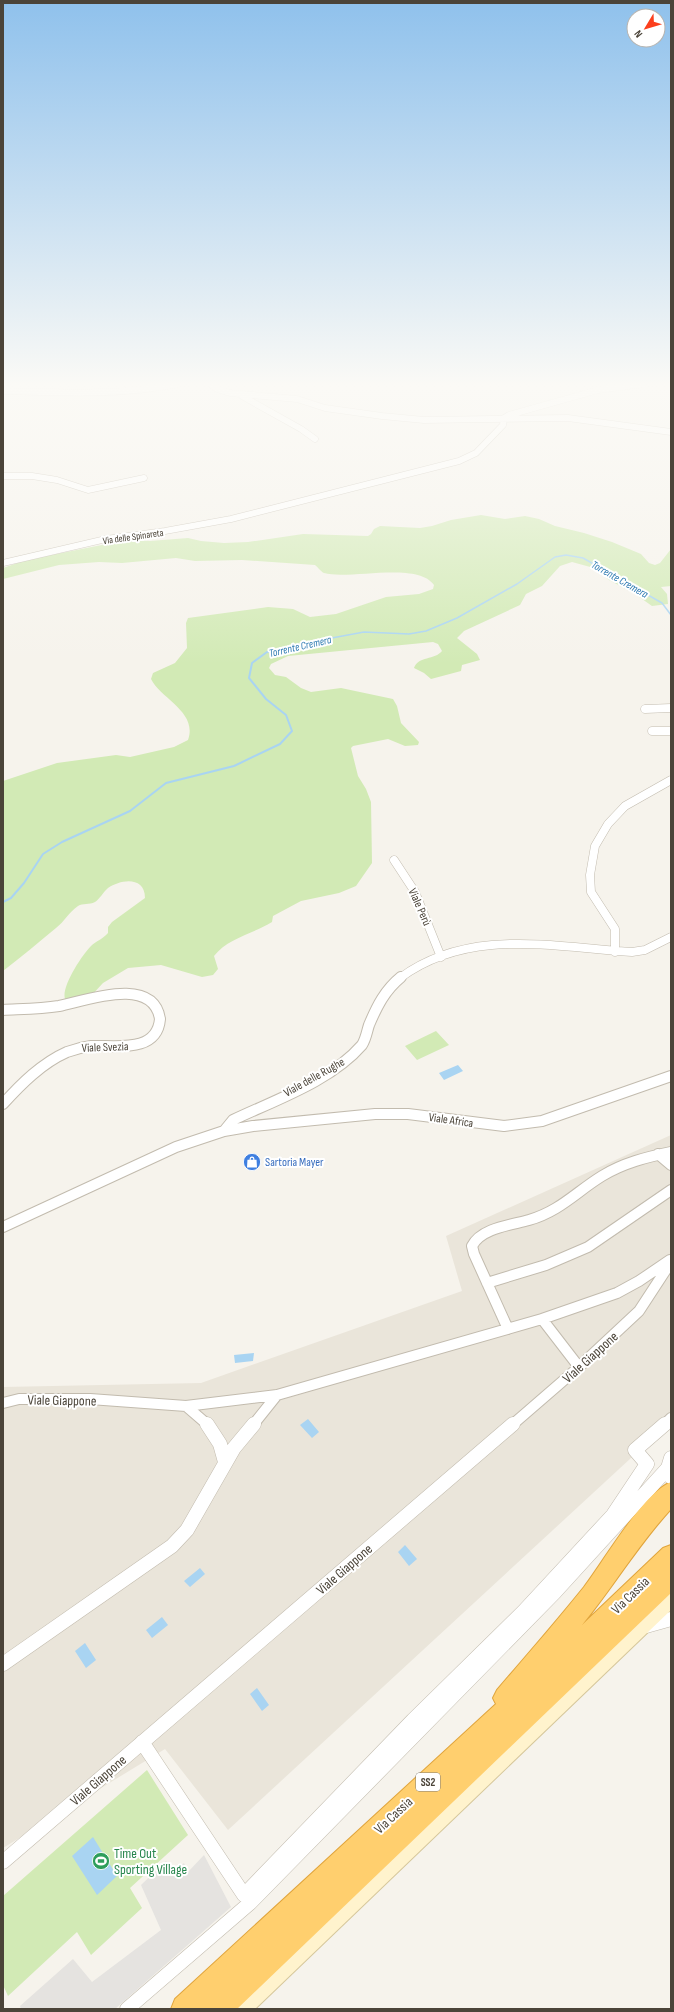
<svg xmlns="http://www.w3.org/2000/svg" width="674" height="2012" viewBox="0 0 674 2012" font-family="'Sofia Sans Condensed',sans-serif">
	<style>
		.residential { fill: #eae5da }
		.green { fill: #d2eab5 }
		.parking { fill: #e5e3e0 }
		.water { fill: #a9d4f2 }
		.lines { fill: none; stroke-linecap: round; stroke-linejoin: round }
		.stream-far1 { stroke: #a9d4f2; stroke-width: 1.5 }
		.stream { stroke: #a9d4f2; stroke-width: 2 }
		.street-far3-casing { stroke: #c2bbae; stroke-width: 7 }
		.street-far2-casing { stroke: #c2bbae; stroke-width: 9 }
		.street-far1-casing { stroke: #c2bbae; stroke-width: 12 }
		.street-casing { stroke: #c2bbae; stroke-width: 15 }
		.secondary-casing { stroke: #d6c79b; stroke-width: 2 }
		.highway-casing { stroke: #e0a43c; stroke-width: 2 }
		.street-far3 { stroke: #fff; stroke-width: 6 }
		.street-far2 { stroke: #fff; stroke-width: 8 }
		.street-far1 { stroke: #fff; stroke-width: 10 }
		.street { stroke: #fff; stroke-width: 14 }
		.secondary { fill: #fff3cd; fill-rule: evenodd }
		.highway { fill: #ffcf6e; fill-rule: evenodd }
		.labels { text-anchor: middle; stroke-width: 4; stroke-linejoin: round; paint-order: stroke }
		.far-street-label { font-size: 10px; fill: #4b4439; stroke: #fff }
		.far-water-label { font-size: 11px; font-style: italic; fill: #2e7ab2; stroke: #fff }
		.shield { fill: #fff; stroke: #817c74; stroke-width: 1 }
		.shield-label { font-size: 11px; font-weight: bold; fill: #4b4439 }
		.street-label { font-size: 12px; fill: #4b4439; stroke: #fff }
		.shop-label { font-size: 12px; fill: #366cbe; stroke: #fff; text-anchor: start }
		.near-street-label { font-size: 14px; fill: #4b4439; stroke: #fff }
		.near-leisure-label { font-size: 14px; fill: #27864d; stroke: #fff; text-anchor: start }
	</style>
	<rect width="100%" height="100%" fill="#f6f3ec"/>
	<path class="residential" d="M671 1135V1423L670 1422 228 1830 165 1749 3 1848V1387L201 1383 462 1291 446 1236Z"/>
	<path class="green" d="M481 515 505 519 525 516 539 519 555 526 584 533 612 542 641 554 649 563 655 565 660 563 671 549V586L661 587 667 594 668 604 652 606 635 594 609 580 594 568 572 562 560 566 542 586 526 594 520 605 464 631 457 638 477 654 480 660 462 665 461 671 431 679 424 673 414 668C418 656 435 660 442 651L438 644 433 642 288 656 271 664 269 668 275 675 286 677 301 688 311 692 341 688 393 699 397 706 401 723 419 742 418 745 405 746 388 739 353 746 351 748 358 776 366 789 371 802 372 863 356 886 339 893 301 901 273 916 272 922C253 934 228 938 214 956L218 969 213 975 202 977 161 965 128 968 103 983 91 996 76 1000 65 999C61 987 82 955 91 946 96 941 103 939 108 933V927L112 922 145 898C145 876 121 879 108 888 103 892 100 899 95 902 89 905 83 903 78 906 69 912 64 922 56 928 38 943 21 957 3 971V781L57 763 116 755 130 757 174 747 188 740C198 712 161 699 151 679L153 673 175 663 187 648 186 623 188 618 268 607 293 609 310 617 336 614 386 597 419 594 433 589 434 585C418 561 349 580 324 573 321 572 318 567 315 565L242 560 195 561 176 558 122 563 99 562 59 565 3 579V568L26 560 127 540 150 541 188 538 201 541 224 543 248 542 303 534 368 536 371 534 374 529 380 526 420 528 432 526 451 520Z
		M436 1031 449 1045 417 1060 405 1046Z
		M147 1770 188 1835 130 1888 142 1908 91 1955 77 1932 8 1996 3 1985V1896Z"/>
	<path class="parking" d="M204 1855 231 1907 115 2009H21L20 2006 73 1959 92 1982 161 1930 141 1885 166 1861 173 1873 184 1863 188 1872Z"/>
	<path class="water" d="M458 1065 463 1071 444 1080 439 1073Z
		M254 1353 253 1361 235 1363 234 1355Z
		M308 1419 319 1432 312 1438 300 1425Z
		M405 1545 417 1559 409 1566 398 1552Z
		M200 1568 205 1574 190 1587 184 1581Z
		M162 1617 168 1625 152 1638 146 1630Z
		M85 1643 96 1660 86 1668 75 1651Z
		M257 1688 269 1705 262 1711 250 1694Z
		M93 1837 117 1876 97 1895 72 1856Z"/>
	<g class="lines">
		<path class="stream-far1" d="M321 640 364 632 409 634 426 631 457 618 517 584 555 557 566 555 583 558 662 603 671 615"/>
		<path class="stream" d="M3 902 11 898 24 883 43 854 62 842 130 811 166 783 234 766 280 744 292 731 286 715 266 699 249 678 252 663 267 652 325 639"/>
		<defs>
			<path id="street-far3" d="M208 382 217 389 230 393 297 399 325 408 382 416 424 420 568 418 671 432
				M3 391C65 393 126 396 187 382
				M242 396 301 429 315 439
				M3 476H32L57 480 88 490 144 478
				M3 563 106 539 165 531 231 519 459 461 476 453 503 425 504 418 509 415 598 390 659 382"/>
			<path id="street-far2" d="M645 709 671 708
				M652 731H671
				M394 860 415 892 441 957
				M615 952V929L591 892 590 875 595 846 608 824 625 806 671 780
				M400 978C469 927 553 947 632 952L645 950 671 937"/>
			<path id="street-far1" d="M3 1010C21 1009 40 1009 59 1006 85 1001 153 975 160 1019 157 1054 114 1045 91 1046 83 1047 75 1049 67 1052 42 1063 21 1084 3 1104
				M224 1131 233 1120C275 1100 331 1081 362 1045 366 1039 367 1031 369 1025 377 1006 385 990 401 977
				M658 1154 671 1165
				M3 1227 176 1147 224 1131 253 1126 375 1114H408L504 1126 542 1121 671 1076
				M487 1283 546 1265 588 1247 671 1190
				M542 1319 579 1367
				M508 1329 474 1254 472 1246C481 1228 511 1225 529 1220 560 1211 576 1192 602 1176 623 1163 647 1157 671 1152
				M3 1403 19 1399H90L186 1406 277 1395 542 1319 617 1293 639 1281 670 1260
				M186 1406 208 1425
				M253 1425 277 1395
				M512 1425 579 1367 639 1311 671 1262
				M664 1425 671 1418"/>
			<path id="street" d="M207 1424 220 1444 225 1462
				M671 1458 668 1468 671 1477
				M646 1626 671 1619
				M3 1664 172 1546 187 1530 234 1448 254 1424
				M142 1742 244 1895 413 1720 524 1611 613 1515 647 1464 635 1450 665 1424
				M3 1862 513 1424
				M127 2009 250 1903 555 1592 668 1468"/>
			<path id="secondary" d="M671 1590V1610L255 2009H230L233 2002 665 1592Z"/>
			<path id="highway" d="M671 1482V1509C638 1545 613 1587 582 1625L663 1548 671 1545V1593L237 2009H171L175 1999 496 1704 493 1698 497 1690C526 1656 556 1622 584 1587 604 1561 642 1494 671 1482Z"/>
		</defs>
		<use href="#street-far3" class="street-far3-casing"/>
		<use href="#street-far2" class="street-far2-casing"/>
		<use href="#street-far1" class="street-far1-casing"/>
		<use href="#street" class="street-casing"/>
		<use href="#secondary" class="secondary-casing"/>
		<use href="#highway" class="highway-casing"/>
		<use href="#street-far3" class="street-far3"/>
		<use href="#street-far2" class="street-far2"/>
		<use href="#street-far1" class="street-far1"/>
		<use href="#street" class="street"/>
		<use href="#secondary" class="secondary"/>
		<use href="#highway" class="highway"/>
	</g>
	<linearGradient id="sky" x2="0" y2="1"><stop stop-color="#8fc1ec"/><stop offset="0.58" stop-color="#fbfaf6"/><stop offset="1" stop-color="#fbfaf6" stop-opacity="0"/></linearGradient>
	<rect width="674" height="664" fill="url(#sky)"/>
	<defs>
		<symbol id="shop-disc" viewBox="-11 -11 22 22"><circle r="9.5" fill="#3f7fe0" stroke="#fff"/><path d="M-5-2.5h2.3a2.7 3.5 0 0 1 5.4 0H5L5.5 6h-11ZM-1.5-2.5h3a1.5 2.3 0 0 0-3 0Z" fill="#fff"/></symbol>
		<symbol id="stadium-disc" viewBox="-11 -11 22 22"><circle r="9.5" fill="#2e9e5b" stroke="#fff"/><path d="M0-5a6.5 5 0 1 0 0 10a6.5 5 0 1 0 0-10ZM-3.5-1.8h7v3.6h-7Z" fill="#fff"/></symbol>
	</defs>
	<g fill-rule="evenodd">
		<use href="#shop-disc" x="242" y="1152" width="20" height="20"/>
		<use href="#stadium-disc" x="91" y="1851" width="20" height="20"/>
	</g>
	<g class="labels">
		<g class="far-street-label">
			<text transform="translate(133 536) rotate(-8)" y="4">Via delle Spinareta</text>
		</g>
		<g class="far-water-label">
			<text transform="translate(620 579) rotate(30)" y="4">Torrente Cremera</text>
			<text transform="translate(300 646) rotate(-13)" y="4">Torrente Cremera</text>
		</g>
		<rect class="shield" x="416" y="1773" width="24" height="18" rx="3"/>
		<g class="shield-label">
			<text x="428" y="1786">SS2</text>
		</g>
		<g class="street-label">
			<text transform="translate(420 907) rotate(66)" y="4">Viale Perù</text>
			<text transform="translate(105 1047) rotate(-2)" y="4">Viale Svezia</text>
			<text transform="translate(314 1077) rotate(-29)" y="4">Viale delle Rughe</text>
			<text transform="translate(451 1120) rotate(8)" y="4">Viale Africa</text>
		</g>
		<g class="shop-label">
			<text x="265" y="1166">Sartoria Mayer</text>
		</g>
		<g class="near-street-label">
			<text transform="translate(590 1357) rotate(-42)" y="5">Viale Giappone</text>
			<text transform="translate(62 1400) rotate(1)" y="5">Viale Giappone</text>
			<text transform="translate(344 1569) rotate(-41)" y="5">Viale Giappone</text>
			<text transform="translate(630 1595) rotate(-44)" y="5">Via Cassia</text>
			<text transform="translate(98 1780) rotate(-41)" y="5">Viale Giappone</text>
			<text transform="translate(393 1815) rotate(-43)" y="5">Via Cassia</text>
		</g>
		<g class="near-leisure-label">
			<text x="114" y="1858">Time Out<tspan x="114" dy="16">Sporting Village</tspan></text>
		</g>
	</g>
	<rect width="674" height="2012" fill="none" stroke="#4b4439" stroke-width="8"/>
	<g transform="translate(646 28) rotate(232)"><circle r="19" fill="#ffffff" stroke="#b7b4b0"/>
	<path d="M0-3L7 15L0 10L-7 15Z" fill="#fc3f1d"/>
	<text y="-6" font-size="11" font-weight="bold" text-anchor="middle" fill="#4b4439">N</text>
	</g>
</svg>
